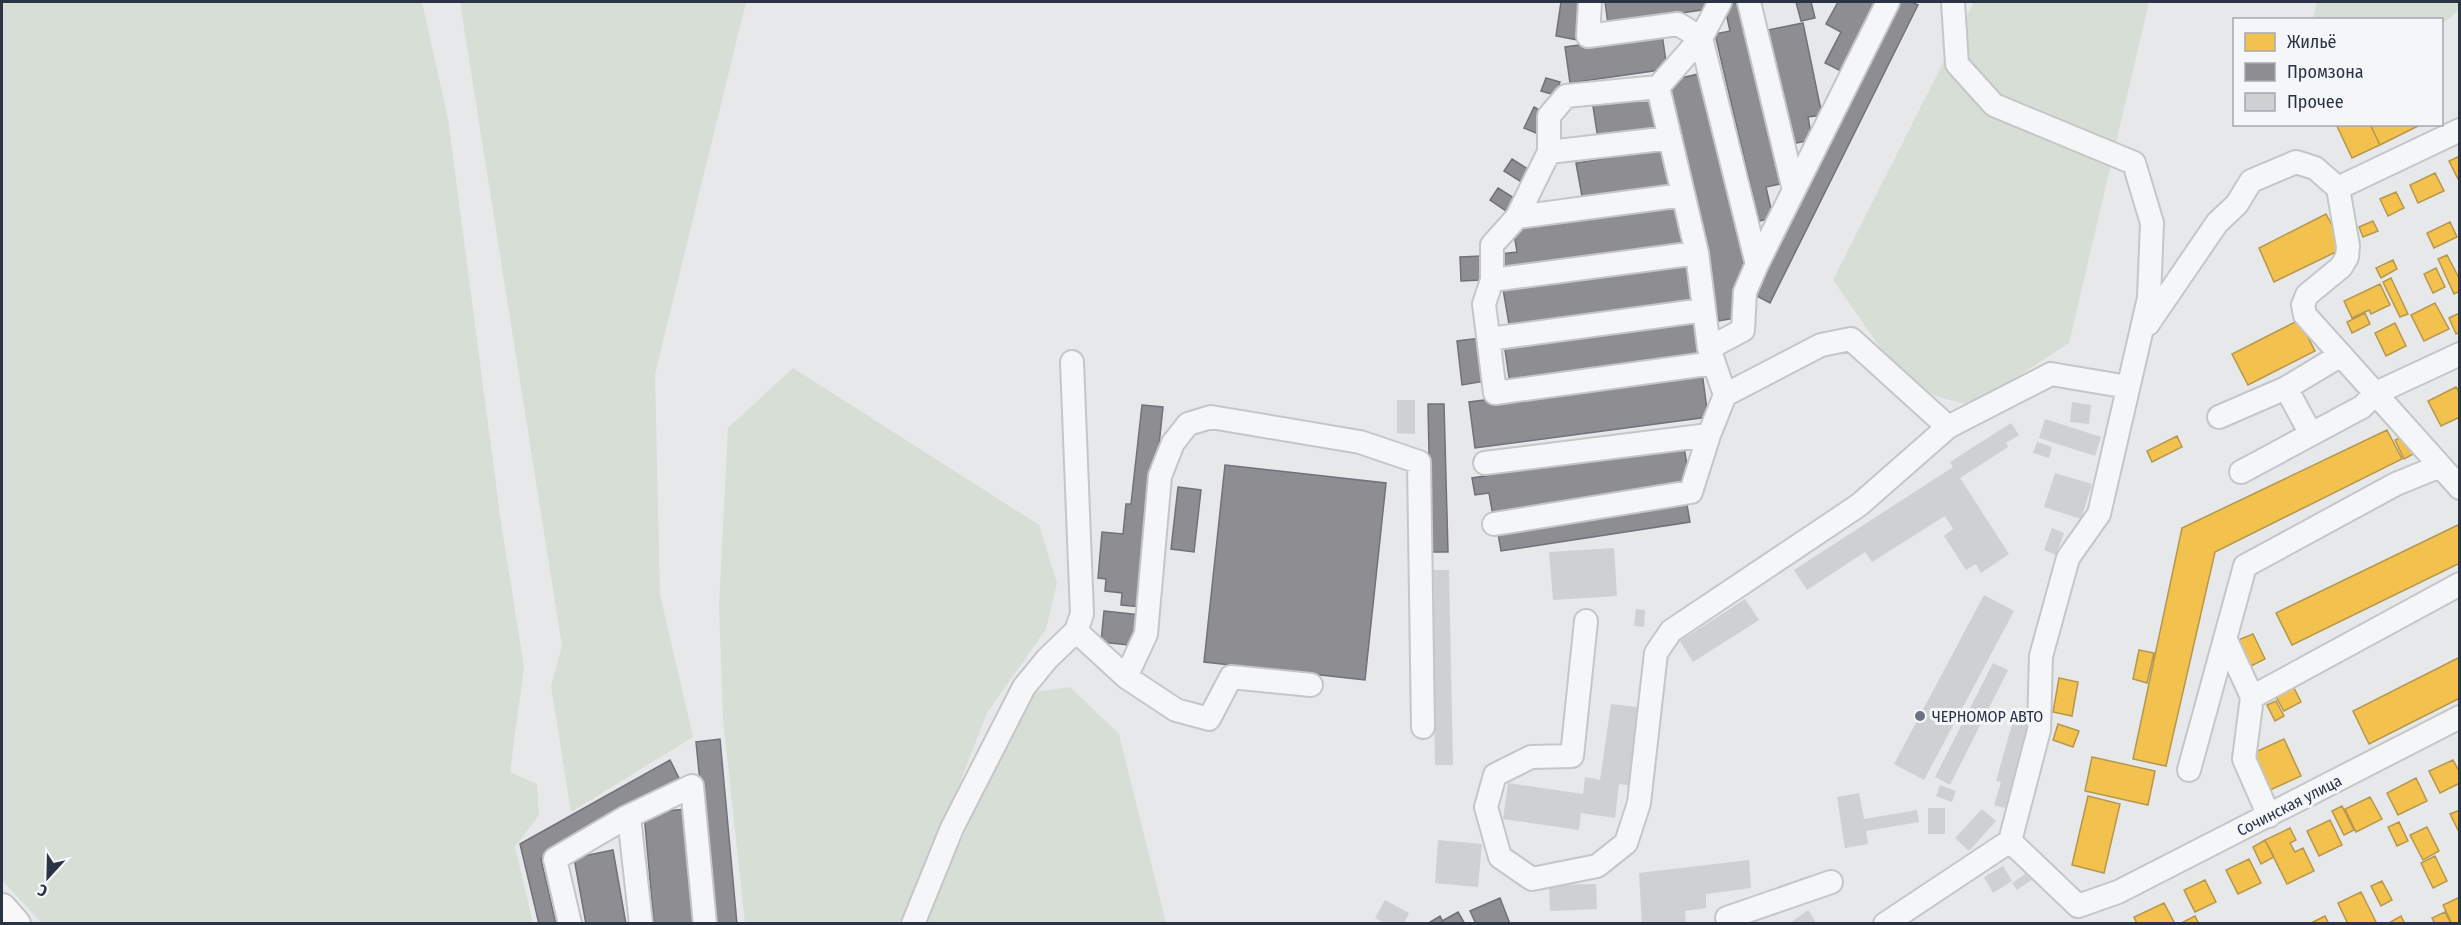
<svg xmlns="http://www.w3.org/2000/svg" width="2461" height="925" viewBox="0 0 2461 925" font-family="'Fira Sans Condensed',sans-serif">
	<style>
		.green { fill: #d6ded6 }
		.homes { fill: #f2c14e; stroke: #b6974b; stroke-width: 1.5 }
		.industry { fill: #8d8d92; stroke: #70727b; stroke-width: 1.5 }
		.building { fill: #ced0d3 }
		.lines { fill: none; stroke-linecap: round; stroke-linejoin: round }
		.minor-casing { stroke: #c4c6c8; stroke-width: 26 }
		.major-casing { stroke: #c2c5c8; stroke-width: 32 }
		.minor { stroke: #f5f6f7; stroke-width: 22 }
		.major { stroke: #f8f8f8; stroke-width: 28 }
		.poi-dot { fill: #6c737f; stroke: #f4f6f9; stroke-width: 2 }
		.labels { text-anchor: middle; stroke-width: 6; stroke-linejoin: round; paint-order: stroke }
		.poi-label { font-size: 16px; fill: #2b3445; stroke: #f4f6f9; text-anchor: start }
		.street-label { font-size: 16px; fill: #2b3445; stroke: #f4f6f9 }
	</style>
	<rect width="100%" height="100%" fill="#e6e8ea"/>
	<path class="green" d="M2 2H422L448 119 501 523 524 667 510 772 537 784 539 815 515 847 533 923H42L2 880Z
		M460 2H746L655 374 660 595 693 737 571 812 551 686 562 646Z
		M1974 2H2149L2069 343 1972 406 1935 396 1894 367 1833 280Z
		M2317 2H2459V10L2442 24V20L2313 19Z
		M793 368 1039 525 1057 583 1046 629 987 713 905 923H745L723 719 719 605 728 428Z
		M1070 687 1119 734 1166 923 922 924 1009 739 1035 692Z"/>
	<path class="homes" d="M2336 124H2370L2380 145 2352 158Z
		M2370 124H2422L2380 145Z
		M2460 156V183L2449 161Z
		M2435 173 2444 191 2418 203 2410 185Z
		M2396 192 2404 208 2388 216 2380 199Z
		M2326 214 2344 248 2274 282 2259 248Z
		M2373 221 2378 231 2363 237 2359 227Z
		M2450 222 2457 237 2434 248 2427 233Z
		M2447 255 2460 280V291L2454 294 2438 259Z
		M2393 260 2397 269 2381 278 2376 268Z
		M2436 268 2445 287 2433 293 2424 274Z
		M2391 278 2408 314 2400 317 2383 282Z
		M2380 284 2390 305 2371 314 2369 310 2352 318 2344 301Z
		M2435 303 2449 329 2424 341 2411 315Z
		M2365 313 2370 324 2352 333 2347 322Z
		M2460 313V332L2456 334 2449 318Z
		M2299 320 2315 351 2248 385 2232 354Z
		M2395 323 2406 346 2386 356 2375 333Z
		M2456 387 2460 393V417L2441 426 2428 401Z
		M2387 430 2402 459 2215 552 2166 766 2133 759 2182 528Z
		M2406 435 2415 453 2404 459 2395 440Z
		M2177 436 2182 447 2152 462 2147 451Z
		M2460 524V563L2292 645 2276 613Z
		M2253 634 2265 659 2249 667 2236 641Z
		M2139 650 2154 653 2147 683 2133 679Z
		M2460 657V698L2369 744 2353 711Z
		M2059 678 2078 682 2072 716 2053 712Z
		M2293 686 2301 702 2284 711 2275 695Z
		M2276 701 2284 716 2275 721 2267 705Z
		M2058 724 2079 731 2073 747 2053 740Z
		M2284 739 2301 776 2270 790 2253 753Z
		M2092 757 2155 771 2148 805 2085 791Z
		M2453 760 2460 773V783L2440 793 2429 771Z
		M2416 778 2427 801 2398 815 2387 793Z
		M2088 796 2120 804 2104 873 2072 865Z
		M2370 797 2382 819 2356 832 2345 809Z
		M2342 806 2354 830 2344 835 2332 811Z
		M2460 810V831L2459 832 2450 814Z
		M2330 820 2342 845 2319 856 2307 831Z
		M2399 822 2408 841 2397 846 2388 827Z
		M2427 827 2439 851 2423 860 2410 835Z
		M2290 828 2296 840 2290 843 2295 852 2303 848 2314 871 2287 884 2265 840Z
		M2265 840 2274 857 2261 864 2253 847Z
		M2435 856 2447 881 2433 888 2421 863Z
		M2249 859 2261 883 2238 894 2226 870Z
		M2205 880 2216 902 2195 912 2184 890Z
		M2382 881 2392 900 2381 906 2371 886Z
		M2361 892 2377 924H2348L2338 903Z
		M2460 897V924H2452L2443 905Z
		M2164 903 2175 924H2137L2134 917Z
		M2445 912 2451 924H2435L2432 918Z
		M2195 916 2199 924H2184L2183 922Z
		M2325 916 2329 924H2309Z
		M2401 916 2405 924H2387Z"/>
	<path class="industry" d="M1561 2H1583L1578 40 1556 36Z
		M1605 2H1707L1708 9 1608 24Z
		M1743 2 1785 183 1766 187 1773 218 1759 221 1715 34 1730 31 1724 4Z
		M1796 2H1811L1815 18 1801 21Z
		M1838 2H1879L1843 72 1825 63 1841 32 1826 24Z
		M1897 2H1911L1918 5 1770 303 1753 294Z
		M1803 23 1822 115 1808 117 1812 140 1791 144 1768 30Z
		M1662 34 1667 69 1570 83 1565 47Z
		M1703 73 1747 268 1740 317 1719 321 1667 81Z
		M1546 78 1560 82 1555 95 1541 91Z
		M1649 92 1655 130 1598 139 1592 100Z
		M1534 107 1545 113 1536 133 1524 128Z
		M1663 149 1669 188 1583 202 1576 163Z
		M1512 159 1531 171 1523 183 1504 171Z
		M1498 188 1514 198 1506 211 1490 200Z
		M1677 206 1683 250 1503 274 1501 254 1517 252 1513 228Z
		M1481 256 1482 280 1461 281 1460 257Z
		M1690 262 1696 303 1510 330 1503 289Z
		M1696 316 1702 357 1510 384 1504 343Z
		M1481 338 1486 381 1462 385 1457 341Z
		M1702 372 1708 417 1475 448 1469 402Z
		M1428 404H1444L1448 552H1431Z
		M1142 405 1163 407 1142 607 1121 605 1122 593 1105 591 1106 579 1098 578 1102 532 1123 534 1126 504H1131Z
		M1684 446 1690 486 1493 516 1489 493 1475 495 1472 478Z
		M1225 465 1386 483 1365 680 1204 662Z
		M1178 487 1201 490 1194 552 1171 549Z
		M1686 499 1690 522 1501 551 1497 528Z
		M1104 611 1141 615 1138 646 1101 642Z
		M720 739 737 924H714L696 742Z
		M670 760 681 782 541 859 556 924H539L520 844Z
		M686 809 696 924H654L644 813Z
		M613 850 626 924H586L574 858Z
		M1500 898 1510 924H1476L1470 911Z
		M1458 912 1465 924H1444L1442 921Z
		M1440 916 1444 924H1427Z"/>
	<path class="building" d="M1397 400H1415V434L1397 433Z
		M2072 402 2091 405 2089 424 2070 422Z
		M2045 419 2101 437 2095 456 2039 438Z
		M2011 423 2019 435 2006 443 2008 447 1960 478 2009 554 1981 573 1976 564 1966 570 1944 536 1953 529 1945 516 1872 562 1865 552 1807 590 1794 570 1953 467 1950 462Z
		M2037 442 2052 447 2049 458 2033 453Z
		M2055 473 2092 484 2081 519 2044 507Z
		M2052 528 2064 533 2056 555 2044 550Z
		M1614 548 1617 596 1553 600 1549 552Z
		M1432 570H1449L1453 765H1435Z
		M1984 595 2014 611 1924 780 1894 764Z
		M1745 599 1759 620 1693 662 1680 641Z
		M1636 609 1645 610 1644 627 1634 626Z
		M1993 663 2008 670 1950 785 1935 777Z
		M1611 704 1645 708 1634 786 1619 784 1615 818 1581 813 1579 830 1503 819 1508 783 1583 794 1585 777 1600 780Z
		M2016 708 2031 713 2028 723 2012 718Z
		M2013 721 2033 726 2008 809 1994 805 2001 782 1996 781Z
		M1940 785 1956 791 1952 802 1936 796Z
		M1859 793 1864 819 1917 810 1919 822 1866 831 1868 844 1845 848 1837 797Z
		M1928 808H1945V834H1928Z
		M1982 809 1996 821 1969 851 1955 838Z
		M1438 840 1482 844 1478 887 1435 883Z
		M1749 860 1751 888 1706 894V908L1685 911 1686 924H1642L1639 873Z
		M2003 866 2012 881 1993 893 1984 877Z
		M2031 870 2036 877 2017 890 2012 883Z
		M1596 884 1597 909 1550 911 1549 885Z
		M1385 900 1409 913 1404 924H1386L1375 918Z
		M1808 910 1817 924H1789Z"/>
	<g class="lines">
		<defs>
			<path id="minor" d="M1590 2 1588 36 1678 24 1701 38 1757 264
				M1749 2 1794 190
				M1549 152 1670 138
				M2338 188 2460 130
				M1683 195 1517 217 1492 245V280L1484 304 1495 393 1714 363
				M1517 217 1549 152V116L1566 96 1658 87
				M1492 280 1697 253
				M2148 324 2217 223 2237 204 2251 181 2296 162 2315 168 2338 188 2348 246 2347 257 2341 267 2307 295 2303 305 2305 315 2341 355
				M1489 339 1704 310
				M1709 348 1743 330 1745 292 1757 264 1888 2
				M2286 388 2311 434
				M1725 395 1821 345 1851 339 1948 427 2051 374 2128 387
				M2219 417 2286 388 2341 355 2460 488
				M1485 463 1709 435 1725 395 1709 348 1697 253 1658 87 1701 38 1720 2
				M2241 472 2362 407 2376 393 2460 354
				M1494 524 1691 492 1709 435
				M1586 621 1572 756 1531 757 1495 775 1486 807 1500 857 1532 879 1597 866 1626 843 1639 803 1656 653 1671 631 1859 505 1948 427
				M1076 631 1126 677
				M2225 638 2252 697 2244 759 2269 816
				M1311 685 1231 677 1209 719 1176 710 1126 677 1146 634 1160 476 1173 443 1188 424 1211 417 1360 442 1419 462 1423 727
				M2252 697 2460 584
				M2189 770 2245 566 2396 484 2440 466
				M629 817 641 924
				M2010 841 2078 906 2118 892 2460 717
				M570 924 555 859 625 818 692 786 705 924
				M913 924 952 828 1024 687 1047 659 1076 631 1082 614 1072 362
				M1729 924 1727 918 1831 882
				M1885 924 2010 841 2039 730 2041 656 2068 558 2099 514 2149 298 2152 223 2134 163 1994 105 1957 64 1953 2"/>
			<path id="major" d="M2 908 16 924"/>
		</defs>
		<use href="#minor" class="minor-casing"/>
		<use href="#major" class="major-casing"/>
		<use href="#minor" class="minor"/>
		<use href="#major" class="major"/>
	</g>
	<circle class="poi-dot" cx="1920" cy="716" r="6"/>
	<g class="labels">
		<g class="poi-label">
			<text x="1932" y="722">ЧЕРНОМОР АВТО</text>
		</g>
		<g class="street-label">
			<text transform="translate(2289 805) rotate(-27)" y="6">Сочинская улица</text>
		</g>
	</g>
	<rect width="2461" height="925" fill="none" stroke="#2b3445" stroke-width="6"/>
	<rect x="2233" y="18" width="210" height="108" fill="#f4f6f9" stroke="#a4a8b1" stroke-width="1.5"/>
	<rect x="2245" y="33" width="30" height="18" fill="#f2c14e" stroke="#a4a8b1" stroke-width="1.5"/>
	<text x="2287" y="48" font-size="18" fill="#2b3445">Жильё</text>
	<rect x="2245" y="63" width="30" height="18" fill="#8d8d92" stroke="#a4a8b1" stroke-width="1.5"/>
	<text x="2287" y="78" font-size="18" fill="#2b3445">Промзона</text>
	<rect x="2245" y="93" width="30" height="18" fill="#ced0d3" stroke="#a4a8b1" stroke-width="1.5"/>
	<text x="2287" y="108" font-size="18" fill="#2b3445">Прочее</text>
	<g transform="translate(48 877) rotate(202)" stroke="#f4f6f9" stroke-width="4.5" paint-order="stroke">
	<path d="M0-4.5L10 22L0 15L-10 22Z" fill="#2b3445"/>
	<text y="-9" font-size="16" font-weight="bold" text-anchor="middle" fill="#2b3445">С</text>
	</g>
</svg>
